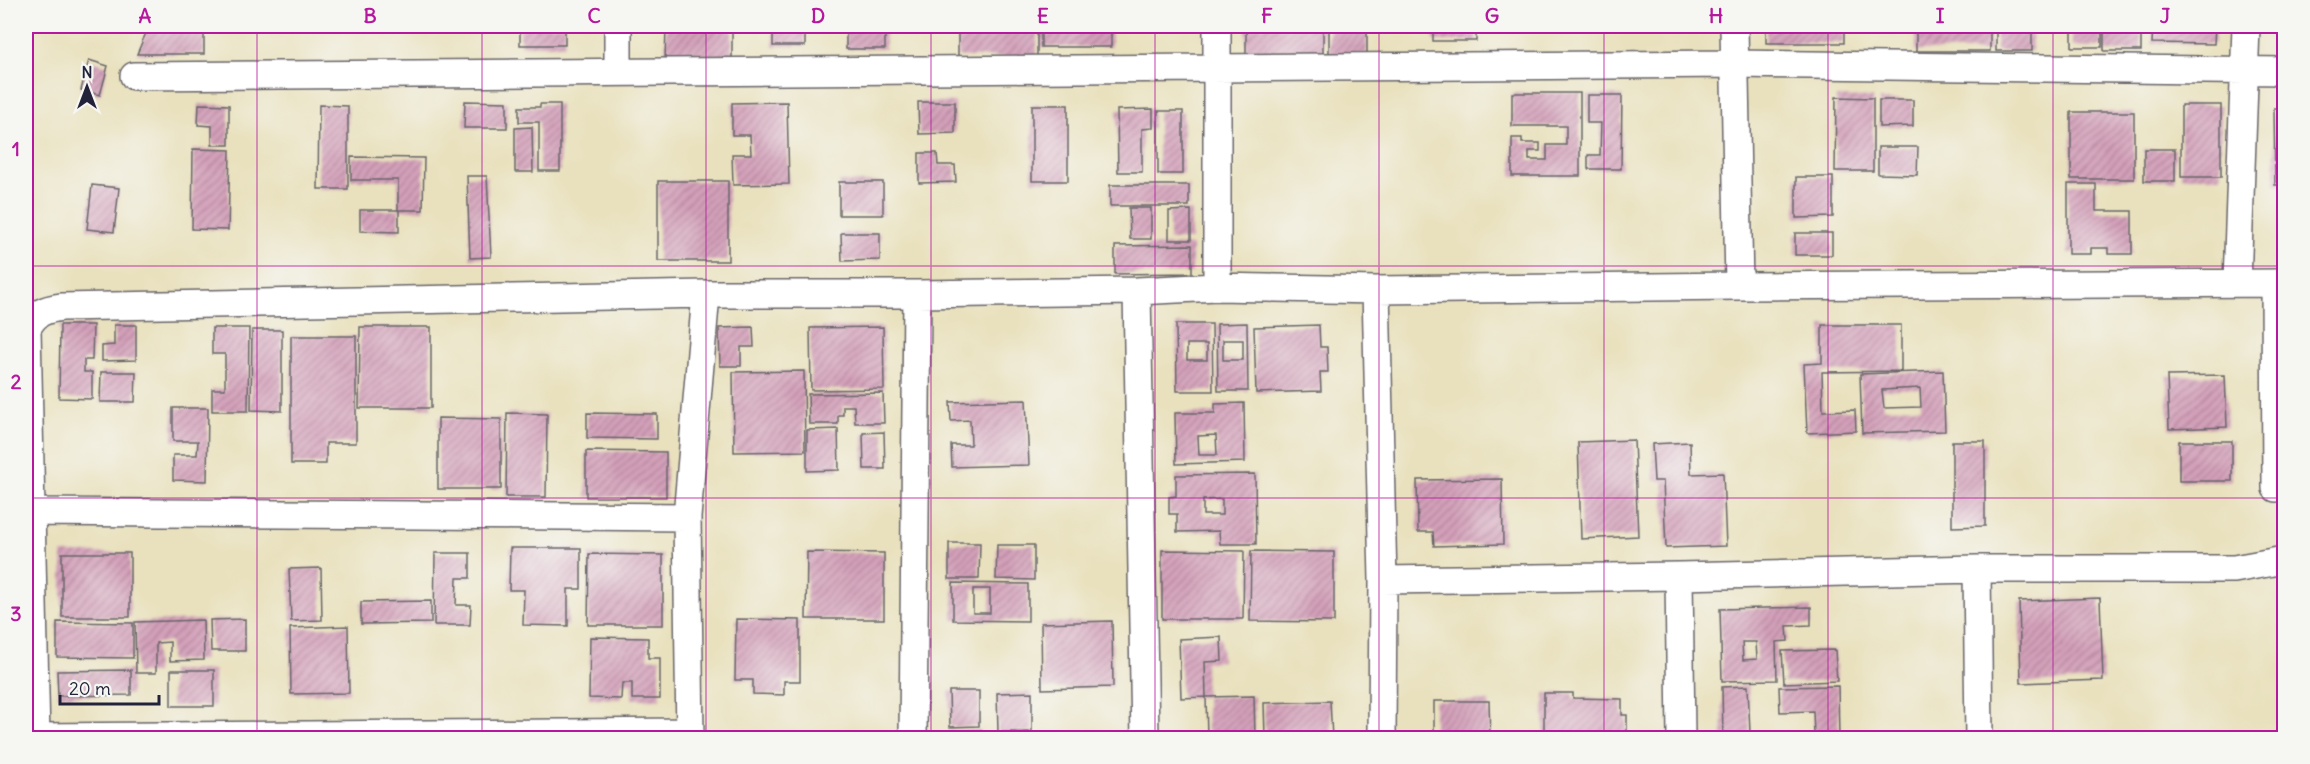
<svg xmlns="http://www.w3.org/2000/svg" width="2310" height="764" viewBox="0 0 2310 764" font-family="Delius,sans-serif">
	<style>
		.building { fill: url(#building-hatch); fill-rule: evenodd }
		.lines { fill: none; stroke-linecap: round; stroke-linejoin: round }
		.minor-casing { stroke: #686569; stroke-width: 30 }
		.minor { stroke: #fff; stroke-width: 27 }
		.grid { fill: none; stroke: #b5179e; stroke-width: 1.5; stroke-opacity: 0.55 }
		.neatline { fill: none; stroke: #b5179e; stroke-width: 2 }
		.grid-label { font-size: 20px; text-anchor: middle; font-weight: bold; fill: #b5179e }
	</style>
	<defs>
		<pattern id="building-hatch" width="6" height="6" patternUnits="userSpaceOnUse" patternTransform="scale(1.5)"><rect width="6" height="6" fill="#d4a0ba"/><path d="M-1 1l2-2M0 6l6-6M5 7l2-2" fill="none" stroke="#ac8298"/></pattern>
	</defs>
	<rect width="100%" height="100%" fill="#f6f6f2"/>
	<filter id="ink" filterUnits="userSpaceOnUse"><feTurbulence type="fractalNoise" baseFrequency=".0167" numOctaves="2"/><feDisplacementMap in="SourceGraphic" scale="12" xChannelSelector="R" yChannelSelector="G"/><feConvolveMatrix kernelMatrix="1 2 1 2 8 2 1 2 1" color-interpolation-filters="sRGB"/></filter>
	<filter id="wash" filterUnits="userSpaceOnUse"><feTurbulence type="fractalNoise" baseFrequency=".008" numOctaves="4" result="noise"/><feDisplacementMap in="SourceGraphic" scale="24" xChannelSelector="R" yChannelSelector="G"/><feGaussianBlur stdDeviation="1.35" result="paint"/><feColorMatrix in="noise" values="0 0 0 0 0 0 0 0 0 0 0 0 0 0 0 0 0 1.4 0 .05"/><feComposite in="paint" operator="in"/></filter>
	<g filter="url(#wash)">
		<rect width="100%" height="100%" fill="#e9e1be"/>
		<g id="blocks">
			<path class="building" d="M149 26H204V54H137Z
				M520 26H565V45H520Z
				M666 26H732V62L665 61Z
				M773 26H805V46H773Z
				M846 26H885V49H846Z
				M958 26H1037V57H958Z
				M1041 26H1111V47H1041Z
				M1246 26H1323V54H1246Z
				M1329 26H1367V54H1329Z
				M1433 26H1476V41H1433Z
				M1766 26H1844V43H1766Z
				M1916 26H1990V51H1916Z
				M1996 26H2032V51H1996Z
				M2072 26H2102V47H2072Z
				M2104 26H2141V51H2104Z
				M2153 26H2215L2214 44 2152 43Z
				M89 60 108 66 100 95 81 90Z
				M1512 93H1580V176H1512V138H1522V143H1540V151H1529V160H1547V145H1566V126H1512Z
				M1587 95H1622L1621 169H1588V155H1600L1601 123H1587Z
				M1836 97 1873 98V171H1835Z
				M1879 100H1913V126L1879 127Z
				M465 101 507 102V128H464Z
				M787 102 789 184 733 185 732 154H751L750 135H732V103Z
				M918 102H955V133L919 134Z
				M199 104 229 105V145H212V126L198 125Z
				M540 104H560V171H539V122H519V107H540Z
				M319 105 348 106V189H318Z
				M1032 105H1068V181H1032Z
				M2181 105H2221V177H2181Z
				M2274 108H2284V185H2275Z
				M1153 109V128L1142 129V172H1118L1117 110Z
				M1158 111H1183V174H1158Z
				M2071 112H2134V179H2071Z
				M532 127 533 172H515V128Z
				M1878 147H1918L1917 175 1878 174Z
				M193 149 230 150 228 230 192 229Z
				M2144 149H2175V181H2144Z
				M919 153H937L938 165H955L956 182 919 183Z
				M351 157 424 158 423 210H399V232L360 231V210H398V180H351Z
				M467 176H487L491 257 470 258Z
				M1796 177H1833V217L1796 218Z
				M658 181H728V261H658Z
				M839 182H883V215H839Z
				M2068 184H2096V211H2132V254H2108V248H2091V254H2068Z
				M92 185 119 188 114 232 87 229Z
				M1110 185H1189V206H1110Z
				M1129 208H1151V239H1130Z
				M1191 210V240H1169V211Z
				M841 233H880V260L842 261Z
				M1795 233H1832V255H1795Z
				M1192 245V273L1115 274V246Z
				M1247 323 1248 391H1218L1217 324ZM1223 340H1243V360H1223Z
				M1176 324H1212L1213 391H1177ZM1187 344H1207V360H1187Z
				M60 325H93L92 360H84V372H92V399L59 398Z
				M114 325H136V360L102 361V346L114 345Z
				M1319 325 1320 347H1327L1328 372H1320L1321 391 1256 393 1254 327Z
				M1822 325H1901V371L1822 372 1823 411 1855 410 1856 431 1807 433 1804 364 1822 363Z
				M360 327H431V408H359Z
				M753 327 754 347H741V366H720L719 328Z
				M883 327 884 389 811 390 810 328Z
				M212 328H249L248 411H212V389H225V354H212Z
				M252 330H282V411L251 410Z
				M291 336H356V443H326V464H291Z
				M804 371 805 451 734 452 733 372Z
				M1943 371 1945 431 1862 433 1860 374ZM1920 388 1921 407 1884 408 1882 390Z
				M101 372H136L135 402H100Z
				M2225 375 2227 427 2169 429 2167 376Z
				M883 393 884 423H855L854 406H843V415H838V424H809L808 394Z
				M1026 400 1029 465 952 467 951 445H971L970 420 951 421 950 402Z
				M1244 403 1245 462 1176 464 1175 413H1215V404ZM1216 435 1217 455H1199L1198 436Z
				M173 408H208L207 481 173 480V455H197L198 441H173Z
				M507 413 547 414 546 497H506Z
				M587 413 657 414V439L587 438Z
				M438 418 501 419V489H438Z
				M838 429 839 470 807 471V430Z
				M884 432 885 469H864L863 433Z
				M1634 440 1638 536 1581 539 1578 442Z
				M1952 441H1985V526L1952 527Z
				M2179 441H2232V481H2179Z
				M1690 442 1691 474 1723 473 1726 546 1666 548 1663 481H1654L1652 444Z
				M586 451 666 452V497H586Z
				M1255 474 1256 544H1220L1219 531 1177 532V514H1169V497L1176 496V475ZM1222 499V515H1203V500Z
				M1502 479 1503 544 1434 546 1433 532H1418L1417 480Z
				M949 543H980L979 579H949Z
				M997 545H1034V580L996 579Z
				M510 548H581V589H568V626L523 625 524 590H509Z
				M1162 550 1244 551 1243 619H1162Z
				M1251 551 1334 552V622L1250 621Z
				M807 552 884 553V619H806Z
				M62 553H130V617H62Z
				M435 553H470V578H457L456 605H471L470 625H434Z
				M589 554 663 555V625H588Z
				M321 568 322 620 291 621 289 569Z
				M953 583 1028 584V621L953 620ZM973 589H990V613H973Z
				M2100 598 2103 680 2021 683 2019 601Z
				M431 601V623L361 624V602Z
				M1811 607V625L1787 626 1788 641 1776 642 1777 680 1722 681 1720 609ZM1742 642H1756L1757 659 1743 660Z
				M245 619V651H211L210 620Z
				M736 619 800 620V681H784V695L753 694V680H735Z
				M203 620 204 660 170 661V642L156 643V673H136L135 622Z
				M1112 621 1113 687 1042 689 1041 623Z
				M57 622 133 623V658L57 657Z
				M348 626 349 693 291 694 290 628Z
				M590 637 648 638V658H660V699H632V683H622L621 699 589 698Z
				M1221 637 1222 661 1205 662 1206 697 1254 696 1255 738H1207L1206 697 1181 698 1179 639Z
				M1835 650 1837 681 1784 683 1782 651Z
				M131 670V695L58 696 57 671Z
				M171 670H214V706H171Z
				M1748 686 1750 733H1762V738H1723L1722 687Z
				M1838 686 1839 738H1782V735H1814L1813 711 1780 712 1779 687Z
				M949 691H979V726L950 727Z
				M1032 692V732H998L997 693Z
				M1544 693H1573V698L1622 699V715H1627V738H1544Z
				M1330 701 1332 738H1265L1264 703Z
				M1434 701H1489L1490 738H1434Z
				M981 730V738H950V731Z"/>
		</g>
	</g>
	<g filter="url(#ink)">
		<use href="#blocks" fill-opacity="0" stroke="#686569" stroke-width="1.5"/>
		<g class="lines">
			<defs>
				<path id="minor" d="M1734 26 1739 286
					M618 72V26
					M134 76 1734 64 2284 71
					M2237 283 2246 26
					M2275 283 2276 488
					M1217 287V26
					M1376 290 1383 580 1382 738
					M1137 291 1145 738
					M30 512 687 517
					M1977 569 1979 738
					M1679 576 1681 738
					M1383 580 1679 576 1977 569H2234L2284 560
					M36 737 690 732
					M36 738 27 329C34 313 45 309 62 307L706 294H917L1137 291 1217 287 1376 290 1739 286 2284 283
					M690 738 687 517 706 294
					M913 738 917 294"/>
			</defs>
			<use href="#minor" class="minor-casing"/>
			<use href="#minor" class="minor"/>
		</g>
	</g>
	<path class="grid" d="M257 26V738M482 26V738M706 26V738M931 26V738M1155 26V738M1379 26V738M1604 26V738M1828 26V738M2053 26V738M26 266H2284M26 498H2284"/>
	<rect width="2310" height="764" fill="none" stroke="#f6f6f2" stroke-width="66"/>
	<g transform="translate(87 87)" stroke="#f6f6f2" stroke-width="4.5" paint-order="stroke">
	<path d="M0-4.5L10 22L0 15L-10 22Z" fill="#22223b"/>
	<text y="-9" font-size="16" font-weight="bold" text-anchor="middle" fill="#22223b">N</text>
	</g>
	<path d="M60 695v9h99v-9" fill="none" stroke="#22223b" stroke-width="3"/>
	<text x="69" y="695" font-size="18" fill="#22223b" stroke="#f6f6f2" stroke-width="4.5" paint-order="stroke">20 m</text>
	<rect x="33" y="33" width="2244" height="698" class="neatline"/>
	<g class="grid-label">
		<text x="145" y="23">A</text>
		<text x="370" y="23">B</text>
		<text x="594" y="23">C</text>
		<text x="818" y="23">D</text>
		<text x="1043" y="23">E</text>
		<text x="1267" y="23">F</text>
		<text x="1492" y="23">G</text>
		<text x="1716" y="23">H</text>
		<text x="1940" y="23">I</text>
		<text x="2165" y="23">J</text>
		<text x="16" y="156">1</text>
		<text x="16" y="389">2</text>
		<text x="16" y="621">3</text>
	</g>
</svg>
